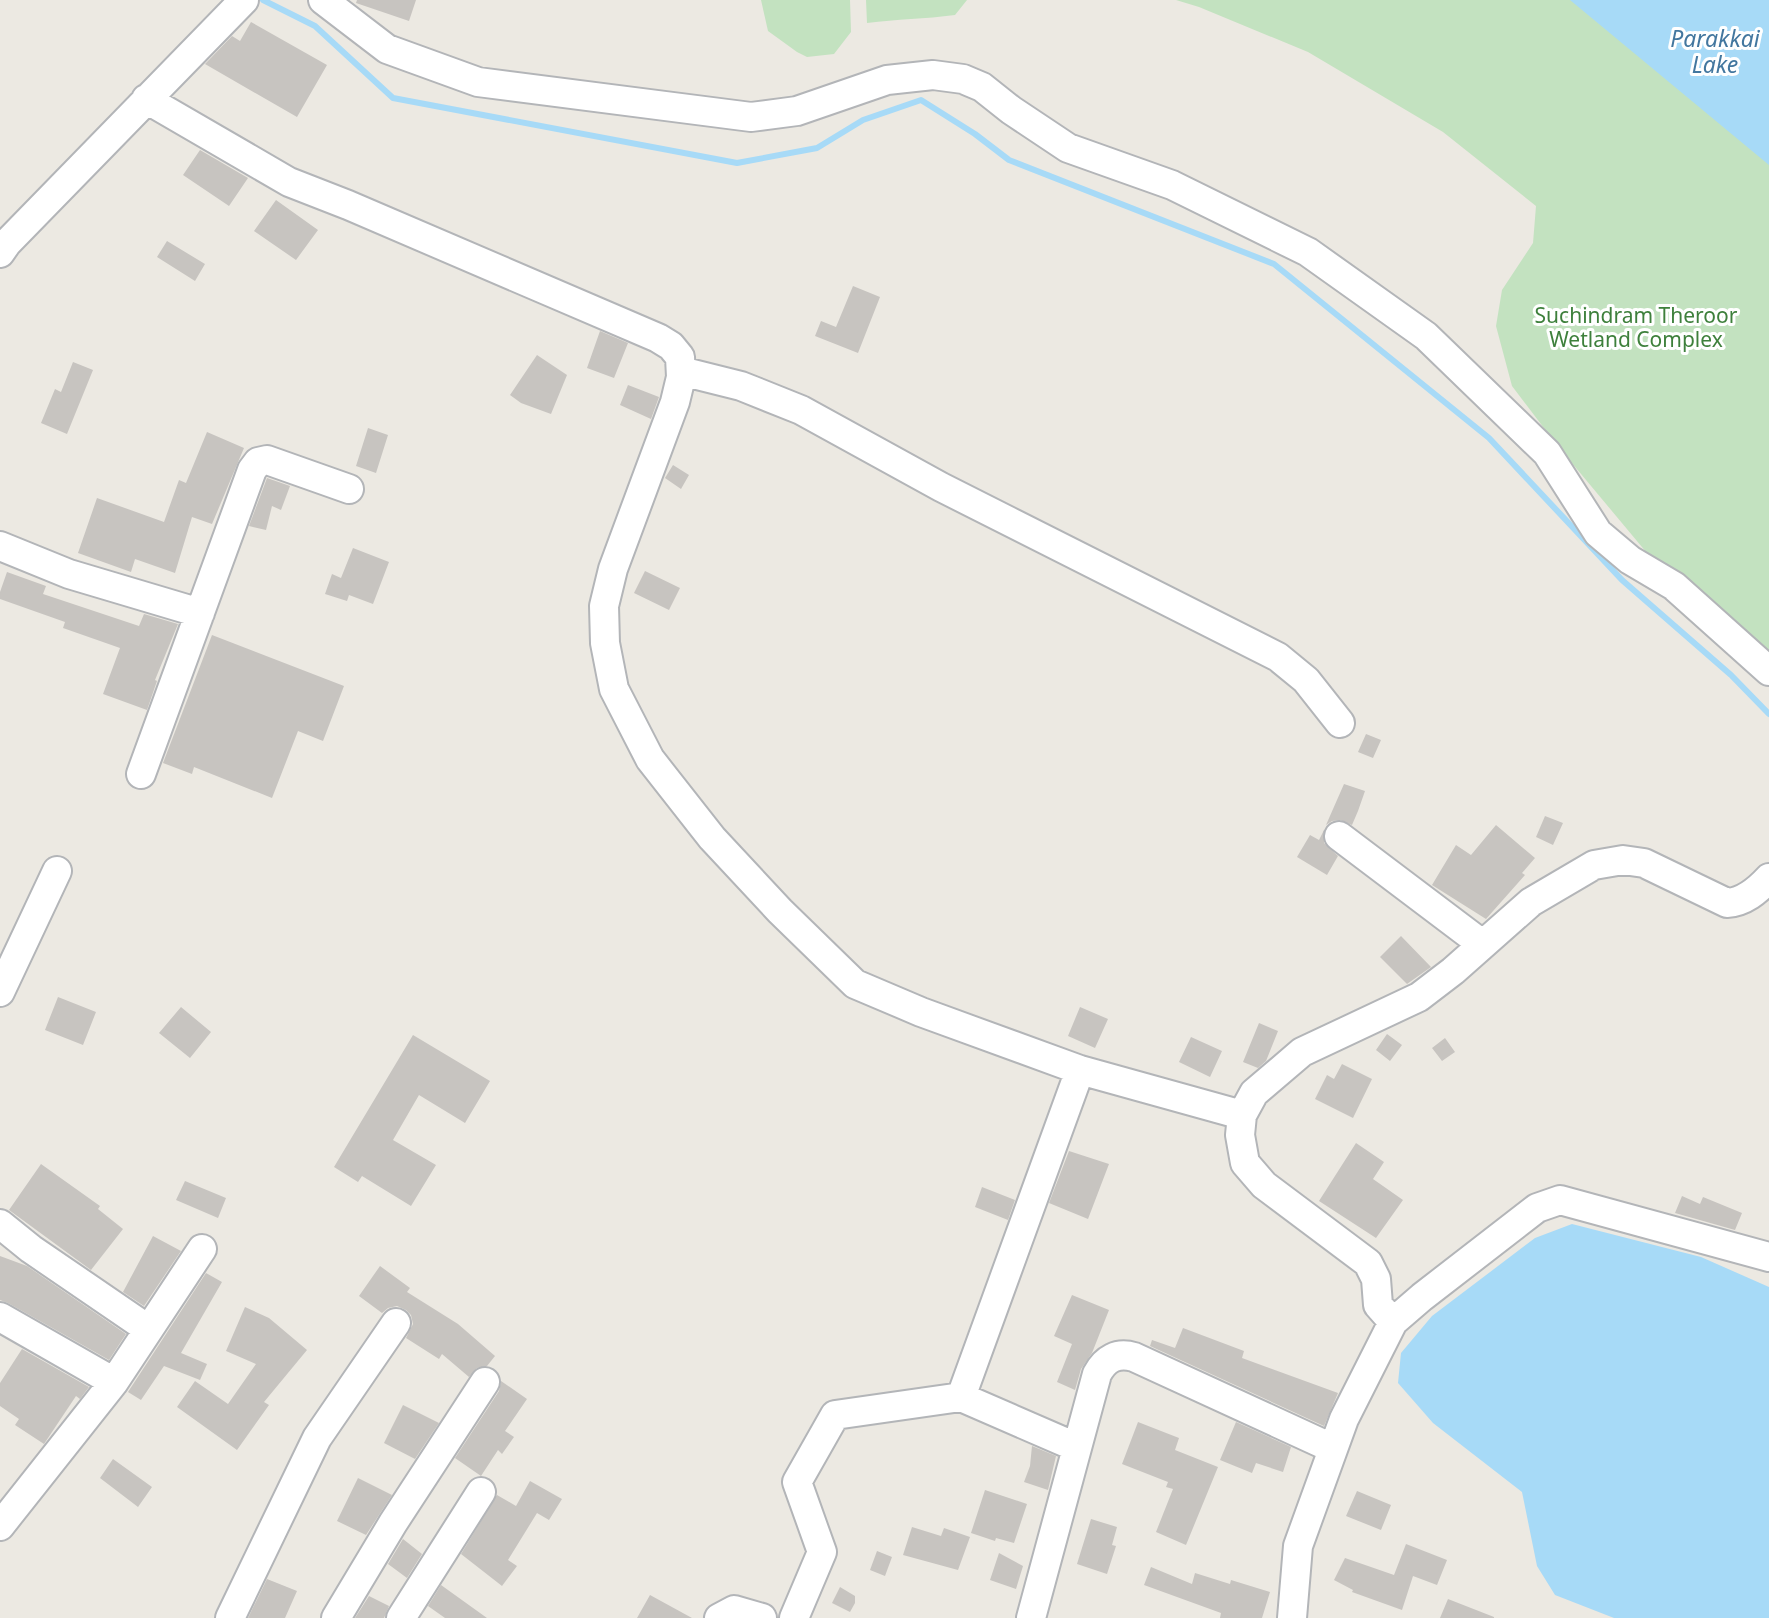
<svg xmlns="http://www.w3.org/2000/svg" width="1769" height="1618" viewBox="0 0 1769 1618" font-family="'Noto Sans',sans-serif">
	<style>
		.green { fill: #c3e2c0 }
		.water { fill: #a7daf7 }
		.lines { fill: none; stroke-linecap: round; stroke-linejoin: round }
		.stream { stroke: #a7daf7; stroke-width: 6 }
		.building { fill: #c7c4c0 }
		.minor-casing { stroke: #b3b5b8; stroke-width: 32 }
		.minor { stroke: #fff; stroke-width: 28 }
		.labels { text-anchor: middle; stroke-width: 6; stroke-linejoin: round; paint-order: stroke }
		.park-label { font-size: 21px; fill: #3e803c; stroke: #fff }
		.water-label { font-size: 23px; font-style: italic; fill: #43779f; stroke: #fff }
	</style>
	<rect width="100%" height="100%" fill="#ece9e2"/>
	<path class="green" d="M761 0H850L851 32 834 54 807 57 797 52 768 31Z
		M866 0H967L955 15C925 19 897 19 867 23Z
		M1176 0H1769V669L1677 589 1556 444 1512 386 1496 326 1502 290 1533 243 1536 206 1443 132 1308 52 1199 7Z"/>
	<path class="water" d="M1570 0H1769V165Z
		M1572 1224 1701 1257 1769 1287V1618H1614L1555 1595 1537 1566 1522 1492 1433 1423 1398 1383 1401 1353 1432 1316 1535 1238Z"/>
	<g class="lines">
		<path class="stream" d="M263 0 315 26 393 98 737 163 817 148 863 120 921 100 975 134 1009 160 1274 264 1489 438 1622 580 1731 675 1769 714"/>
	</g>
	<path class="building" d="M357 0H416L409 21 356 3Z
		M251 22 327 65 297 117 205 64 232 36 240 41Z
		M200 150 248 178 229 206 183 175Z
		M276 200 318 230 296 260 254 231Z
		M167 241 205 264 195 281 157 257Z
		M853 286 880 297 858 353 815 336 821 321 836 327Z
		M600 331 628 343 614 378 587 368Z
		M537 355 567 375 551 414 521 403 510 395Z
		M73 362 93 370 67 434 41 423 55 389 61 392Z
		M628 385 659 397 651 419 620 405Z
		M368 428 388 435 376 473 356 466Z
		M207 432 244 448 212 524 192 517 175 573 135 559 131 572 78 553 97 498 164 522 179 480 186 483Z
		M673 465 689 475 681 489 665 478Z
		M267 478 290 486 281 510 272 506 266 530 249 526Z
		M353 548 389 562 373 604 349 595 347 601 325 594 332 574 341 578Z
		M645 571 680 588 669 610 634 593Z
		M7 572 46 586 43 594 139 626 144 614 178 624 155 680 157 681 147 710 103 694 120 648 63 628 65 622 0 599V592Z
		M212 635 344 686 323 741 298 731 272 798 194 767 192 774 163 763Z
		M1366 734 1381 740 1373 758 1358 752Z
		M1344 784 1365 791 1358 811 1352 825 1340 820 1332 821 1326 825Z
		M1545 816 1563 823 1553 845 1536 837Z
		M1496 825 1535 858 1522 873 1525 875 1486 919 1432 885 1456 845 1471 855Z
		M1324 830V843L1338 856 1327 875 1297 857 1310 835 1319 840Z
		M1401 936 1431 967 1407 984 1380 957Z
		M58 997 96 1012 83 1045 45 1030Z
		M181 1007 211 1032 190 1058 159 1033Z
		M1080 1007 1108 1019 1095 1048 1068 1036Z
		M1259 1023 1278 1031 1266 1061 1258 1068 1243 1062Z
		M1387 1034 1402 1045 1390 1061 1376 1050Z
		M413 1035 490 1081 465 1123 419 1095 393 1140 436 1165 411 1206 362 1176 358 1182 334 1167Z
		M1191 1037 1222 1051 1210 1077 1179 1062Z
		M1445 1038 1455 1052 1442 1061 1432 1048Z
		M1342 1064 1372 1079 1353 1118 1315 1099 1327 1075 1334 1079Z
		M1356 1143 1384 1162 1373 1179 1403 1200 1376 1238 1319 1201Z
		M1069 1151 1109 1164 1088 1219 1049 1203Z
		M41 1164 100 1206 98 1209 123 1229 91 1270 9 1210Z
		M185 1181 226 1198 218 1218 176 1200Z
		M982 1187 1015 1200 1008 1220 975 1207Z
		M1682 1196 1700 1204 1703 1197 1742 1213 1735 1230 1675 1213Z
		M153 1236 181 1251 144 1306 123 1292Z
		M0 1256 27 1266 126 1334 109 1360 8 1303 0 1300Z
		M380 1266 410 1288 407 1292 458 1324 495 1356 487 1366 477 1368 469 1377 442 1354 439 1359 406 1338 413 1324 411 1315 406 1310 397 1306 388 1308 382 1313 359 1296Z
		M206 1273 222 1282 181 1353 207 1364 200 1380 164 1366 141 1400 128 1392Z
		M1072 1295 1109 1310 1092 1353 1081 1369 1075 1390 1057 1382 1072 1344 1054 1336Z
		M245 1307 269 1318 307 1350 264 1402 269 1405 237 1450 177 1407 195 1381 228 1404 256 1364 226 1351Z
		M1183 1328 1244 1351 1242 1358 1338 1393 1324 1426 1150 1346 1152 1340 1175 1348Z
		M22 1349 89 1387 80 1399 76 1396 44 1444 15 1425 19 1419 0 1406V1383Z
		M501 1381 527 1399 505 1431 514 1437 502 1454 498 1450 481 1476 455 1458 499 1391Z
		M403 1405 439 1423 415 1459 384 1443Z
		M1138 1422 1179 1438 1175 1450 1218 1467 1186 1545 1156 1532 1173 1489 1166 1487 1168 1482 1122 1464Z
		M1236 1422 1291 1447 1283 1472 1256 1463 1252 1473 1220 1460Z
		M1032 1446 1056 1456 1048 1490 1024 1482 1030 1466Z
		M113 1459 152 1487 138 1507 100 1478Z
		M358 1478 392 1495 366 1535 337 1521Z
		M530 1481 562 1499 549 1520 537 1513 508 1560 517 1566 502 1586 461 1554 497 1495 516 1506Z
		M985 1490 1027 1504 1014 1543 996 1538 995 1541 971 1533Z
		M1357 1491 1391 1505 1381 1530 1346 1516Z
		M1091 1519 1117 1527 1112 1545 1116 1546 1107 1574 1077 1564Z
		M912 1527 941 1536 944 1528 970 1537 958 1570 903 1555Z
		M403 1539 422 1554 407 1578 388 1564Z
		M1406 1544 1447 1560 1437 1585 1413 1576 1402 1610 1352 1592 1353 1590 1334 1580 1345 1558 1394 1575Z
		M877 1551 892 1557 885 1576 870 1570Z
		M999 1553 1023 1566 1016 1589 990 1580Z
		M1151 1567 1192 1584 1195 1573 1230 1584 1231 1580 1270 1592 1262 1618H1220L1221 1613 1144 1585Z
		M267 1579 297 1591 285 1618H248Z
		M441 1585 487 1618H445L428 1606Z
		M840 1587 855 1596V1603L850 1612 832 1603Z
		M650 1595 692 1618H637Z
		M369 1596 389 1606 384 1618H355Z
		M1448 1599 1494 1617V1618H1440Z"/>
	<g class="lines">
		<defs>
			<path id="minor" d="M323 0 387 49 478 82 751 117 797 111 887 80 933 75 963 79 982 87 1011 110 1068 148 1172 185 1308 252 1426 336 1547 453 1598 533 1630 560 1674 586 1769 671
				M146 99 289 182 348 205 658 338 671 346 680 357 681 377 675 402 613 569 604 606 605 643 614 689 650 759 712 838 780 911 855 984 921 1012 1080 1070 1242 1115
				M0 253 7 243 244 0
				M681 371 741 386 801 410 941 487 1278 657 1306 680 1340 723
				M0 546 69 574 200 613
				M141 774 252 470 258 462 267 460 349 489
				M1339 836 1482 944
				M0 992 57 871
				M0 1224 31 1249 148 1329
				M0 1317 114 1382
				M1393 1322 1378 1305 1376 1279 1368 1263 1264 1185 1245 1163 1240 1135 1242 1115 1254 1093 1302 1052 1419 997 1453 971 1531 902 1594 865 1623 860 1644 863 1727 903C1744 902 1757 891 1769 878
				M961 1397 1080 1070
				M0 1526 114 1382 202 1249
				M230 1618 317 1438 396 1323
				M336 1618 393 1523 485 1382
				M401 1618 481 1492
				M719 1618 734 1610 762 1618
				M794 1618 822 1552 797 1482 835 1415 961 1397 1076 1447
				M1031 1618 1097 1374C1105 1359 1117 1352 1134 1357L1332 1448
				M1292 1618 1298 1546 1344 1419 1393 1322 1422 1297 1537 1208 1560 1200 1769 1257"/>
		</defs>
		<use href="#minor" class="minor-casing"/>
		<use href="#minor" class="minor"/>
	</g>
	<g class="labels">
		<g class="park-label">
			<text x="1636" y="323">Suchindram Theroor<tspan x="1636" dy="24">Wetland Complex</tspan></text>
		</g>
		<g class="water-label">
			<text x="1715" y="47">Parakkai<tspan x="1715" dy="26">Lake</tspan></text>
		</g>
	</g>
</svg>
